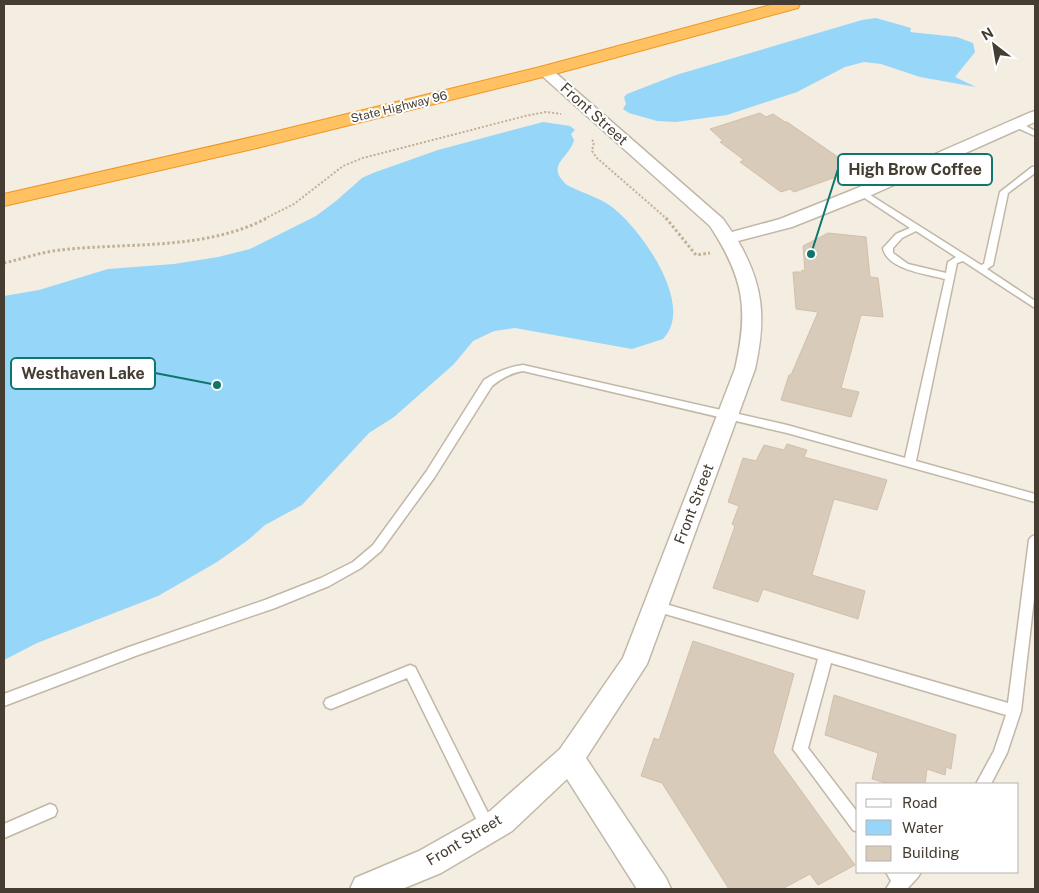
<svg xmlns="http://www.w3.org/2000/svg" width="1039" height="893" viewBox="0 0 1039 893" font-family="'Public Sans',sans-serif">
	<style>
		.water { fill: #96d6f8 }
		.building { fill: #d9cbb9; stroke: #d2bfa9 }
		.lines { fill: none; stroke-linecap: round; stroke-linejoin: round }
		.lane-casing { stroke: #c2b7a7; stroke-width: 3 }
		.street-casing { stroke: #c2b7a7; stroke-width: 3 }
		.highway-casing { stroke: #ef9720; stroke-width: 2 }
		.path-far1 { stroke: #c3af93; stroke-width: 2; stroke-dasharray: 2 2; stroke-linecap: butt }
		.path { stroke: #c3af93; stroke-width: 3; stroke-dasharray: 2.5 2.5; stroke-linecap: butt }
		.lane { fill: #fff; fill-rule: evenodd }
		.street { fill: #fff; fill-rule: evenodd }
		.highway { fill: #ffc161; fill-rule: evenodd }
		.labels { text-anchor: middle; stroke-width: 4; stroke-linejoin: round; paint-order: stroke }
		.far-street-label { font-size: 12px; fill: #453d32; stroke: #fff }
		.street-label { font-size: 15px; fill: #453d32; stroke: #fff }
		.leader { fill: none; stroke: #0f766e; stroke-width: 2 }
		.callout-dot { fill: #0f766e; stroke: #fff; stroke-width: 2 }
		.callout { fill: #fff; stroke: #0f766e; stroke-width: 2 }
		.callout-label { font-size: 16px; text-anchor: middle; font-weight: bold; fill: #453d32 }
	</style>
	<rect width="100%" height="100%" fill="#f3ede2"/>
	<path class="water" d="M876 18 911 28 910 32 957 37 973 43 975 52 955 77 976 87 920 77 881 64 864 62 845 67 797 92 727 115 676 122 657 121 629 113 623 109 626 104 624 97 627 94 676 75 862 20Z
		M543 122 570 126 575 130 571 134 574 140C570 158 544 165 567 185 584 194 605 199 618 212 644 235 695 306 663 339L632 349 515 328 494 331 473 341 454 364 394 417 369 433 302 505 265 525 248 540 217 562 158 596 37 643 4 660V296L39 290 108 269 174 264 218 257 250 249 316 216 336 201 362 178 373 173 438 150Z"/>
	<path class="building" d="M760 113 766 117 773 114 785 122H787L854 168 845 171 847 173 794 192 790 189 781 192 740 162 744 160 720 142 723 141 710 129Z
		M828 233 866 237 870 277 878 278 883 317 861 315 841 388 859 392 851 417 781 400 789 375H791L818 312 796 309 793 272H802V270L805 271 803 246Z
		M787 444 807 450 804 457 887 480 877 510 834 499 812 575 865 591 858 619 763 589 758 602 713 588 735 526 732 524 739 506 728 502 743 458 756 461 764 445 784 450Z
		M693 641 794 674 773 752 855 865 818 885 810 874 782 889H729L662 783 641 776 654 738 659 740Z
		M834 695 956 735 951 769 946 767 945 775 927 769 925 784H890L872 779 878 753 825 735Z"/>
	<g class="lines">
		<defs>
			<path id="lane" d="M1013 122H1019L1035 131V136L1013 126Z
				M1032 167H1035V173L1008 193 993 265 987 269 1035 301V308L963 261 957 263 916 461 1035 494V502L787 433 523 371C511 373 502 378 492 386L434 478 381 551 361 568 329 586 275 608 138 655 4 706V694L129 647 265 600 321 578 353 562 373 545 426 472 484 380C496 372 508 367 523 365L787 425 905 458 945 279C927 274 887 270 883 248L885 246 896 234 910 228 857 193 858 191H864L981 265 984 264 1000 192ZM916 231 956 257 948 262 946 273 908 264 893 253V248L902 238Z
				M1035 535V590L1021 711 1007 753 991 784H976L994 751 1006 715 831 663 808 748 858 813V832L853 830 793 749 818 659 655 611 650 610 649 606 650 602 655 601 1008 703 1029 540 1031 537Z
				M410 665 415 667 493 823 496 828 493 833 488 835 483 833 407 678 331 709 326 707 324 703 326 699Z
				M50 804 55 806 57 811 55 816 4 838V824Z
				M886 872H921L918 877 907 889H886L891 881Z"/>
			<path id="street" d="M545 67 550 68 723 219 732 232 780 219 855 189 1029 113 1035 111V122L867 197 792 227 738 241C764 286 766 319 755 369L647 664 586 758 666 878 671 889H637L567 779 512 831 441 873 402 889H350L355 878 419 851 490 811 560 749 623 658 735 369C749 309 744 278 710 226L540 74 538 71 540 68Z"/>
			<path id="highway" d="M774 4H800L798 8 551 75 261 147 4 206V194L261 135 540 67Z"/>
		</defs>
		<use href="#lane" class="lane-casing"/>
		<use href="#street" class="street-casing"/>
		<use href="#highway" class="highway-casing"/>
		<path class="path-far1" d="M592 140 594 142 592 151 597 158 667 219
			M264 219 294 204 343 166 363 158 525 116 546 112 561 114"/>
		<path class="path" d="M666 218 696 255 710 253
			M4 263C22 259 41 252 60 250 129 242 204 251 267 218"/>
		<use href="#lane" class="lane"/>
		<use href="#street" class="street"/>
		<use href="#highway" class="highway"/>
	</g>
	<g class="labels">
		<g class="far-street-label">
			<text transform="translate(399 107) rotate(-14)" y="4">State Highway 96</text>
		</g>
		<g class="street-label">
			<text transform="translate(594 114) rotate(42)" y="5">Front Street</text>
			<text transform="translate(694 504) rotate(-69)" y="5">Front Street</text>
			<text transform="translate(464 840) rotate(-31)" y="5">Front Street</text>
		</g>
	</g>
	<path class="leader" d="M811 254L838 169M217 385L155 373"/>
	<g class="callout-dot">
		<circle cx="811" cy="254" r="5"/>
		<circle cx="217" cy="385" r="5"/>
	</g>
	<g class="callout">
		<rect x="838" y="154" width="154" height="31" rx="5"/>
		<rect x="11" y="358" width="144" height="31" rx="5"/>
	</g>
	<g class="callout-label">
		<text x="915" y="175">High Brow Coffee</text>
		<text x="83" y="379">Westhaven Lake</text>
	</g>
	<rect width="1039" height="893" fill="none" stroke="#453d32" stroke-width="10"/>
	<rect x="856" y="783" width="162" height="90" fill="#ffffff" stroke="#b5b1ad"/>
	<rect x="866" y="799" width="25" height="8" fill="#ffffff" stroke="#b5b1ad"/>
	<text x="902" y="808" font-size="15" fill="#453d32">Road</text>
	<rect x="866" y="820" width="25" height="15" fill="#96d6f8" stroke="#b5b1ad"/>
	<text x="902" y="833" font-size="15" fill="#453d32">Water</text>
	<rect x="866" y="846" width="25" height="15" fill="#d9cbb9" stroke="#b5b1ad"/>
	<text x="902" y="858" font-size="15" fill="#453d32">Building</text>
	<g transform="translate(994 45) rotate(329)" stroke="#ffffff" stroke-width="4" paint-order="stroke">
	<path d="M0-4L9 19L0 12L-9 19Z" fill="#453d32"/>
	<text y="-8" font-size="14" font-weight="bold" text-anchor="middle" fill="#453d32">N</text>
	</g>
</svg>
